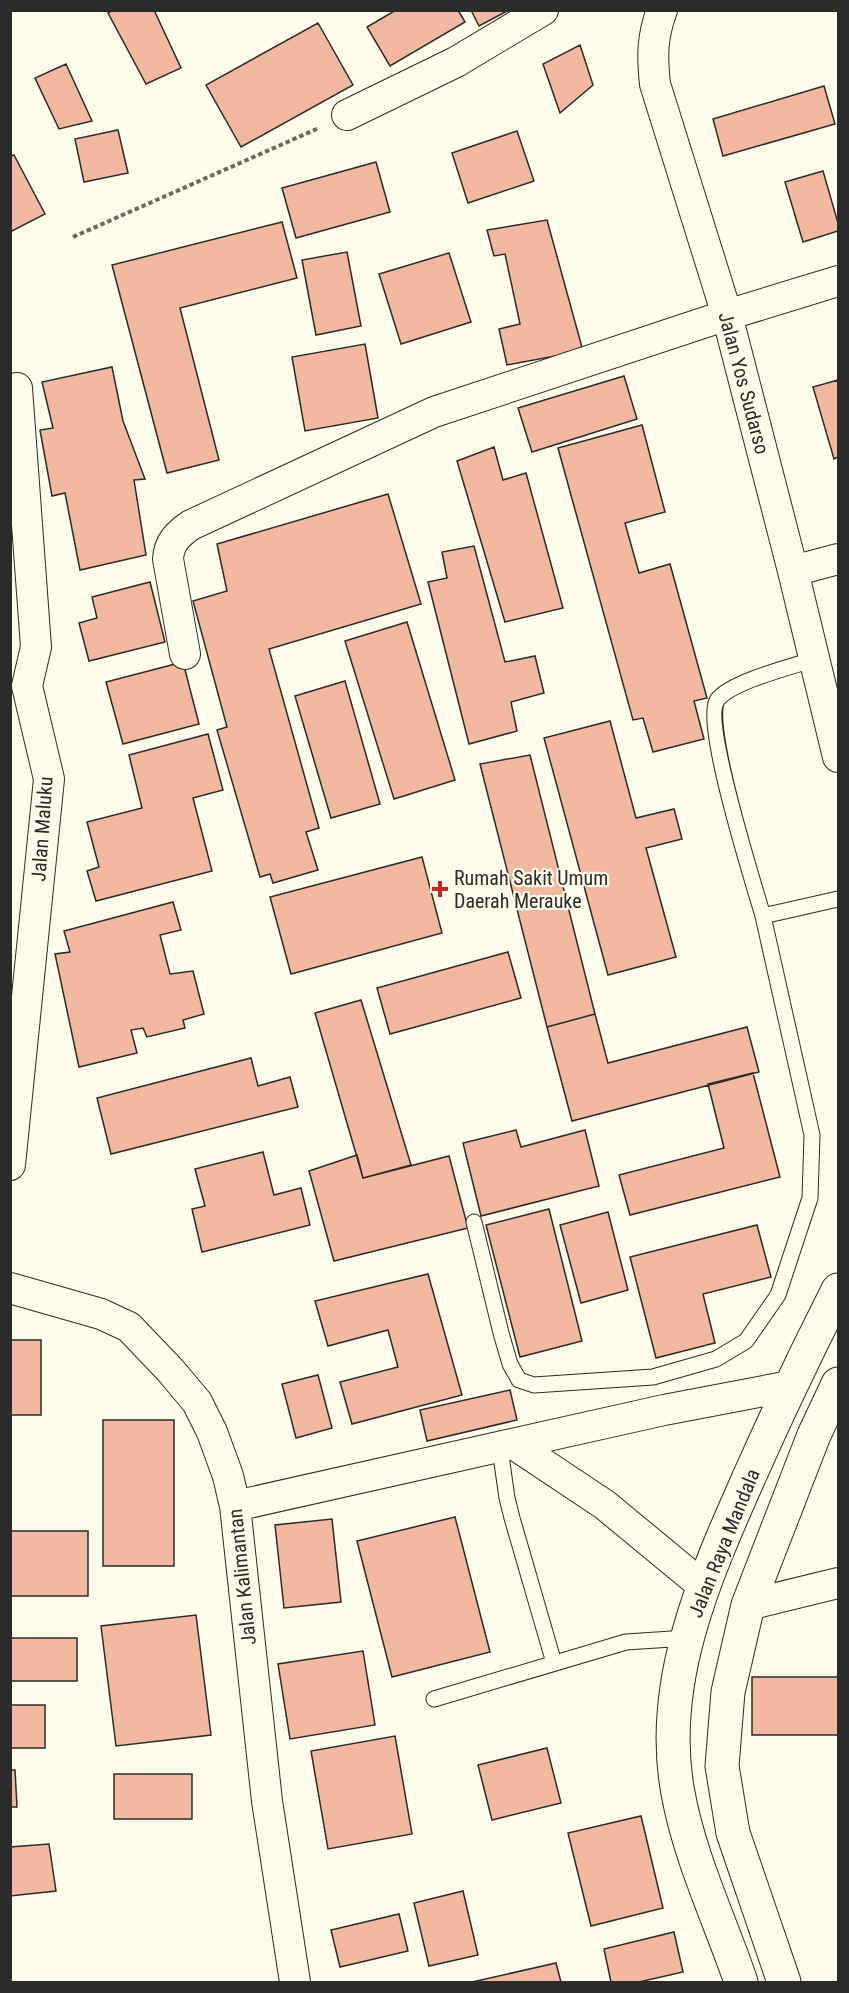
<svg xmlns="http://www.w3.org/2000/svg" width="849" height="1993" viewBox="0 0 849 1993" font-family="'Roboto Condensed',sans-serif">
	<style>
		.building { fill: #f2b8a0; stroke: #2b2b2b; stroke-width: 1.5 }
		.lines { fill: none; stroke-linecap: round; stroke-linejoin: round }
		.lane-casing { stroke: #2b2b2b; stroke-width: 17 }
		.street-casing { stroke: #2b2b2b; stroke-width: 32 }
		.highway-casing { stroke: #2b2b2b; stroke-width: 35 }
		.path { stroke: #6a6964; stroke-width: 4; stroke-dasharray: 4.5 3; stroke-linecap: butt }
		.lane { stroke: #fdfbea; stroke-width: 15 }
		.street { stroke: #fdfbea; stroke-width: 30 }
		.highway { stroke: #fdfbea; stroke-width: 33 }
		.poi-dot { fill: #c62828; stroke: #fdfbea; stroke-width: 2 }
		.labels { text-anchor: middle; stroke-width: 4.5; stroke-linejoin: round; paint-order: stroke }
		.street-label { font-size: 20px; fill: #2b2b2b; stroke: #fdfbea }
		.poi-label { font-size: 20px; fill: #2b2b2b; stroke: #fdfbea; text-anchor: start }
	</style>
	<rect width="100%" height="100%" fill="#fdfbea"/>
	<path class="building" d="M113 10H154L181 68 146 84 108 13Z
		M396 10H458L465 22 390 66 367 27Z
		M471 10H509L479 26Z
		M318 23 353 85 241 147 206 85Z
		M580 45 593 85 560 113 543 64Z
		M66 64 92 121 59 129 35 78Z
		M824 86 835 124 723 156 713 119Z
		M118 130 128 173 84 182 75 139Z
		M517 131 534 181 468 203 452 153Z
		M14 155 45 214 10 232V156Z
		M376 162 390 212 296 238 282 188Z
		M823 171 838 223V231L803 242 785 182Z
		M547 220 583 351 507 365 499 329 520 324 505 254 494 256 487 230Z
		M282 222 297 278 180 308 219 460 167 473 112 265Z
		M347 252 361 326 316 335 302 260Z
		M449 253 471 322 401 344 379 274Z
		M365 344 378 418 305 431 292 357Z
		M112 367 123 421 145 479 134 480 146 555 80 570 65 493 52 496 40 430 53 428 42 382Z
		M624 376 637 419 532 452 518 408Z
		M838 380V457L834 459 813 387Z
		M642 425 665 512 625 523 639 573 670 564 707 698 694 701 704 739 653 752 643 718 633 720 558 448Z
		M494 447 503 480 526 473 563 608 505 622 457 461Z
		M388 494 421 604 269 649 319 828 306 832 318 870 273 883 270 874 260 877 217 730 227 727 193 601 227 591 217 544Z
		M474 546 505 662 535 656 544 693 511 702 517 731 469 744 428 582 447 578 442 552Z
		M150 582 165 642 89 661 79 623 97 618 92 597Z
		M407 622 455 780 394 799 345 641Z
		M183 662 199 724 123 744 106 682Z
		M345 681 380 804 331 818 295 696Z
		M610 721 636 818 674 809 682 839 646 848 676 957 608 975 544 738Z
		M208 734 223 790 193 798 212 871 96 901 87 871 99 867 87 822 142 808 129 755Z
		M530 755 595 1014 547 1027 480 764Z
		M422 857 442 933 291 974 270 897Z
		M173 902 181 930 160 935 170 974 193 971 204 1014 183 1020 185 1028 147 1037 143 1028 131 1030 137 1053 79 1067 55 954 70 952 64 931Z
		M508 952 521 998 390 1034 377 988Z
		M361 1000 411 1165 363 1178 315 1013Z
		M595 1014 608 1063 747 1027 759 1072 572 1121 547 1027Z
		M251 1058 258 1086 290 1077 298 1107 111 1154 97 1098Z
		M753 1073 780 1177 630 1215 619 1175 724 1148 708 1084Z
		M516 1130 521 1147 585 1130 599 1186 481 1216 463 1143Z
		M263 1152 274 1195 301 1188 310 1225 202 1252 192 1209 205 1206 195 1169Z
		M357 1155 363 1178 449 1156 468 1228 334 1261 309 1171Z
		M549 1209 582 1341 520 1357 486 1225Z
		M608 1212 628 1290 581 1303 560 1225Z
		M757 1225 771 1277 703 1294 715 1343 656 1358 630 1257Z
		M428 1274 462 1395 352 1424 340 1382 398 1367 388 1330 328 1346 315 1301Z
		M10 1340H41V1415H10Z
		M318 1375 332 1428 296 1438 282 1384Z
		M510 1390 517 1420 427 1441 420 1410Z
		M103 1420H174V1566H103Z
		M455 1517 490 1652 392 1677 357 1541Z
		M332 1519 341 1602 284 1608 275 1525Z
		M10 1531H88V1596H10Z
		M196 1615 211 1735 116 1746 101 1626Z
		M10 1638H77V1681H10Z
		M363 1651 375 1725 290 1739 278 1664Z
		M752 1677H838V1735H752Z
		M10 1705H45V1748H10Z
		M395 1736 412 1834 328 1849 311 1751Z
		M547 1748 561 1803 492 1820 478 1765Z
		M10 1770H15L17 1807H10Z
		M114 1774H192V1819H114Z
		M641 1816 663 1908 591 1926 568 1833Z
		M49 1844 56 1891 10 1896V1847Z
		M463 1891 478 1955 429 1966 414 1903Z
		M399 1914 408 1951 340 1967 331 1930Z
		M674 1932 683 1972 639 1982H611L604 1949Z
		M556 1963 561 1982H472Z"/>
	<g class="lines">
		<defs>
			<path id="lane" d="M763 916C754 885 701 718 718 699 733 681 791 667 815 659
				M474 1222 501 1333 510 1364 519 1380 534 1385 653 1377 716 1359 746 1341 778 1295 810 1198 812 1135 763 916 838 899
				M500 1449 507 1498 512 1518 554 1663
				M434 1699 626 1642 687 1638"/>
			<path id="street" d="M662 10C652 37 652 56 655 84L727 315 793 571 838 757
				M347 115 456 62 543 10
				M793 571 838 559
				M185 654 168 559C169 542 178 534 191 525L434 412 727 315 838 281
				M10 1165 49 779 27 686 36 647 17 388
				M10 1288 101 1314 129 1327 171 1371 197 1402 212 1432 228 1476 235 1506 267 1801 295 1982
				M515 1445 605 1505 703 1586
				M235 1506 664 1410 790 1386
				M748 1605 838 1583"/>
			<path id="highway" d="M741 1982C720 1920 690 1859 678 1793 657 1682 706 1574 750 1475 778 1412 807 1351 838 1290
				M784 1982 733 1833 722 1766 728 1692 748 1605 814 1435 838 1384"/>
		</defs>
		<use href="#lane" class="lane-casing"/>
		<use href="#street" class="street-casing"/>
		<use href="#highway" class="highway-casing"/>
		<path class="path" d="M73 237 319 128"/>
		<use href="#lane" class="lane"/>
		<use href="#street" class="street"/>
		<use href="#highway" class="highway"/>
	</g>
	<path class="poi-dot" d="M437 880h6v6h6v6h-6v6h-6v-6h-6v-6h6z"/>
	<g class="labels">
		<g class="street-label">
			<text transform="translate(744 383) rotate(75)" y="7">Jalan Yos Sudarso</text>
			<text transform="translate(42 829) rotate(-86)" y="7">Jalan Maluku</text>
			<text transform="translate(724 1543) rotate(-68)" y="7">Jalan Raya Mandala</text>
			<text transform="translate(242 1577) rotate(-96)" y="7">Jalan Kalimantan</text>
		</g>
		<g class="poi-label">
			<text x="454" y="885">Rumah Sakit Umum<tspan x="454" dy="23">Daerah Merauke</tspan></text>
		</g>
	</g>
	<rect width="849" height="1993" fill="none" stroke="#2b2b2b" stroke-width="24"/>
</svg>
